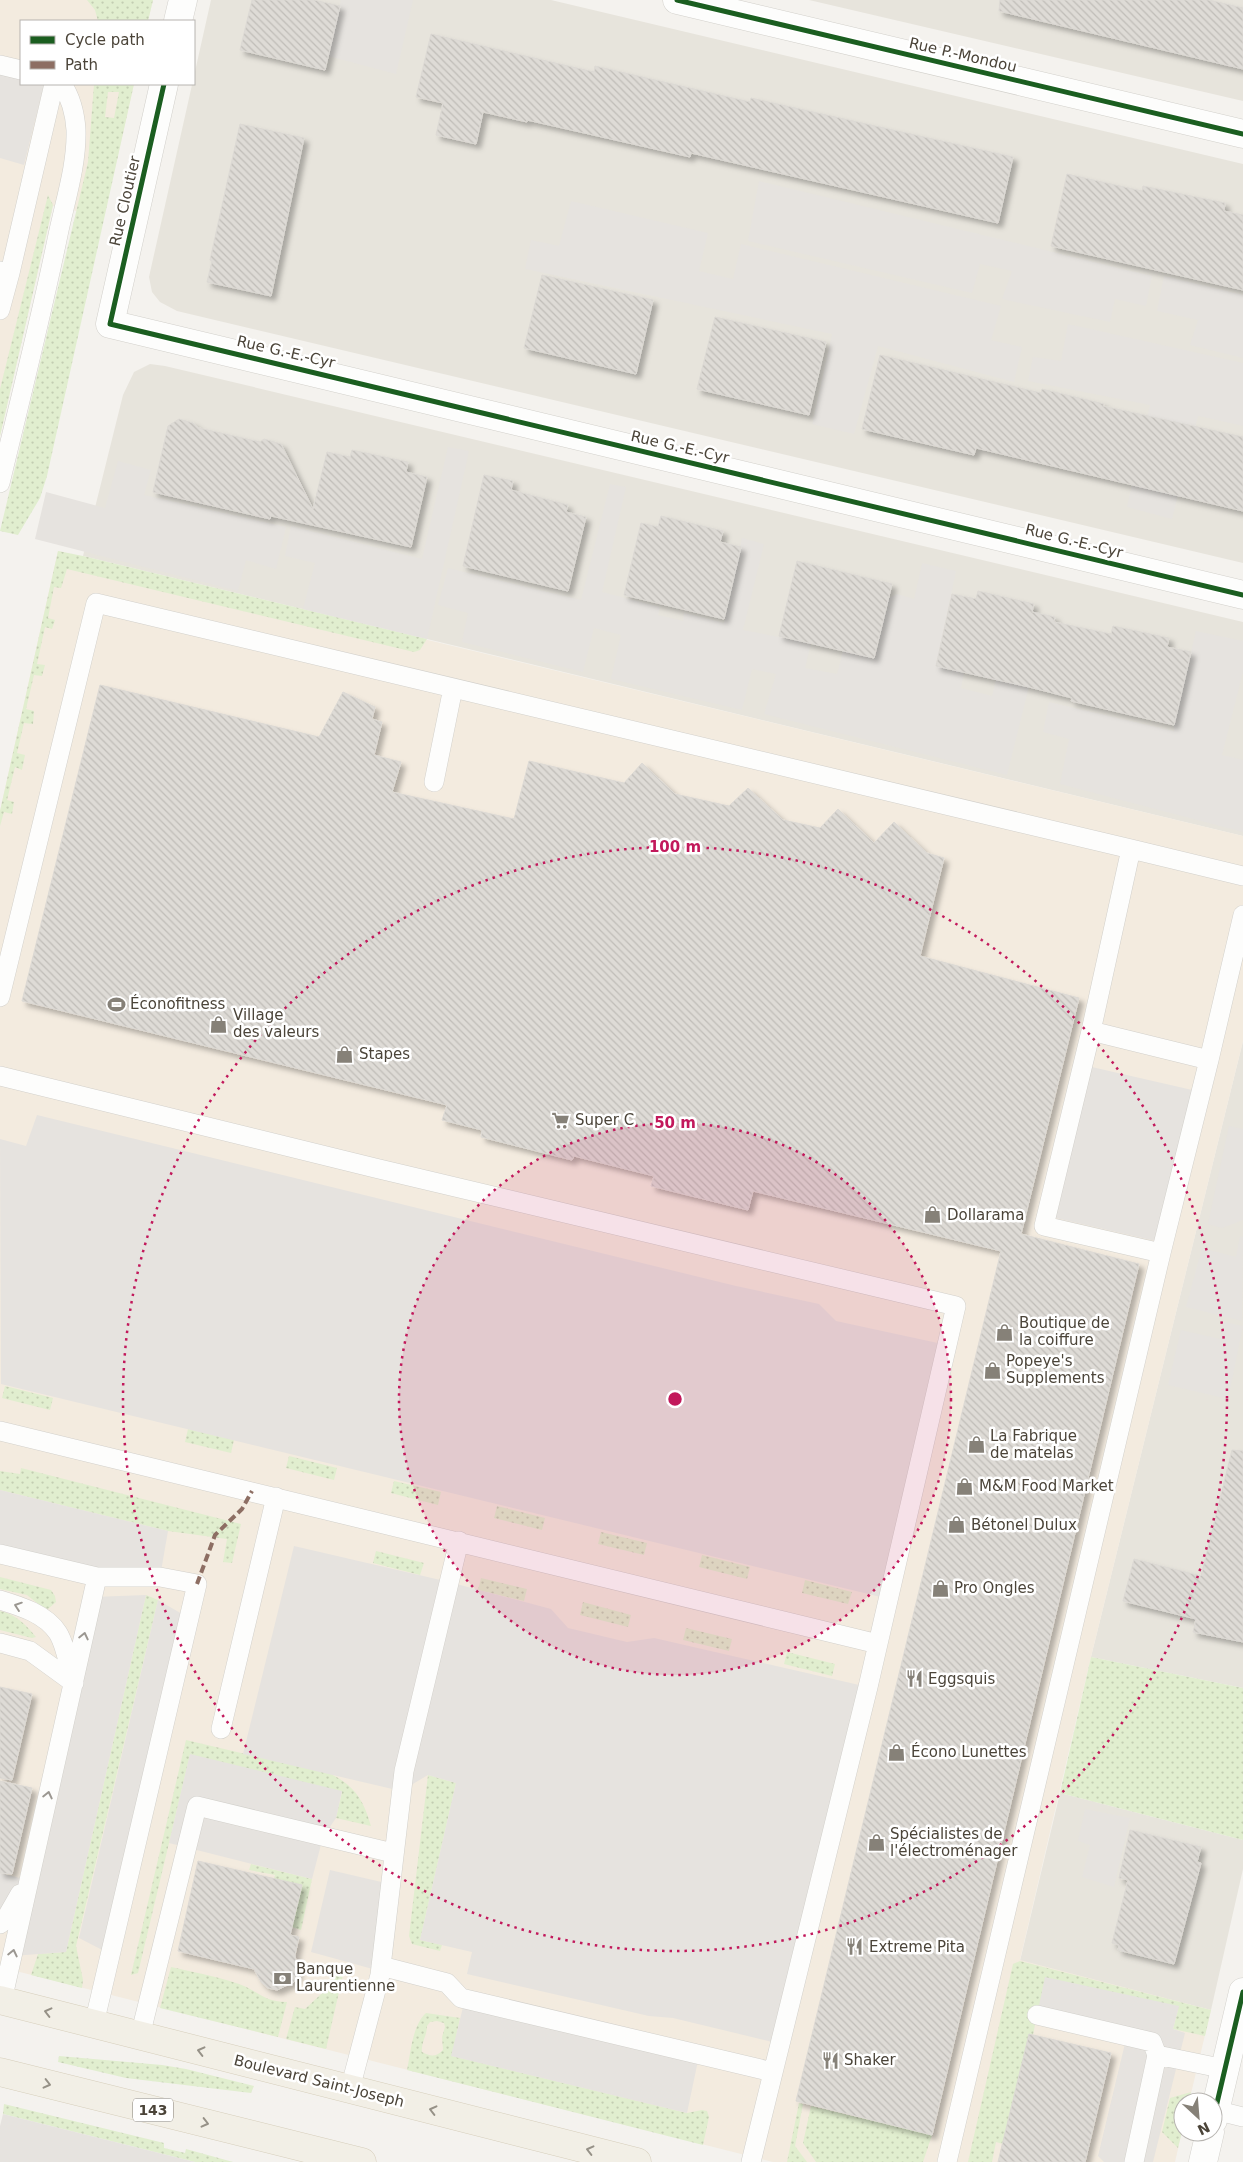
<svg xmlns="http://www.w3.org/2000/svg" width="1243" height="2162" viewBox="0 0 1243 2162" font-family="'DejaVu Sans',sans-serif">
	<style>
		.residential { fill: #e7e4dc }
		.commercial { fill: #f3ebdf }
		.grass { fill: url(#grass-dots); fill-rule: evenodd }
		.parking { fill: #e6e3df }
		.building { fill: url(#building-back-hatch); stroke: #dcd9d4; filter: url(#shadow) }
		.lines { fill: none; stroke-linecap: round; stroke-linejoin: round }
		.service-casing { stroke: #d2d0cb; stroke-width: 20 }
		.minor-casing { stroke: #d2d0cb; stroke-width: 29 }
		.primary-casing { stroke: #d6cebb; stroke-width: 29 }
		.service { stroke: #fdfdfc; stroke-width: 19 }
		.minor { stroke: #fdfdfc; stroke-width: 28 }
		.primary { stroke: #f2efe6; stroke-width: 28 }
		.quiet { stroke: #8d6e63; stroke-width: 4; stroke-dasharray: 8 4; stroke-linecap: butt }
		.cycleway-casing { stroke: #fff; stroke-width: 8 }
		.cycleway { stroke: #1b5e20; stroke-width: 5 }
		.oneway { stroke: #9b9791 }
		.oneway2 { stroke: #969187 }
		.ring { fill: none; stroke: #c2185b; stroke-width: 2.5; stroke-dasharray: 2.5 5 }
		.labels { text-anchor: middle; stroke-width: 5; stroke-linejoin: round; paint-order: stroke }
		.shield { fill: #fff; stroke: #817c74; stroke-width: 1 }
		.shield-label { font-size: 14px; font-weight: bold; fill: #4b4439 }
		.street-label { font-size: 15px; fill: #4b4439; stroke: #fff }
		.poi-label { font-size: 15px; fill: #4b4439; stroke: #fff; text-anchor: start }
		.centre { fill: #c2185b; stroke: #fff; stroke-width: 2.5 }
		.ring-label { font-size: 15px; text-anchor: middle; font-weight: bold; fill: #c2185b; stroke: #fff; stroke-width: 5; stroke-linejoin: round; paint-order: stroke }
	</style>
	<defs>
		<pattern id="grass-dots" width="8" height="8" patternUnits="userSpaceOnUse" patternTransform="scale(1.25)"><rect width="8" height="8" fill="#e1eecf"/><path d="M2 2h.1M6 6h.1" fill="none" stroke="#c3cdb2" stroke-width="1.8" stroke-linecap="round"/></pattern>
		<pattern id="building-back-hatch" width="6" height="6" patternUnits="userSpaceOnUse" patternTransform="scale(1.25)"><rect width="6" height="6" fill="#dedbd6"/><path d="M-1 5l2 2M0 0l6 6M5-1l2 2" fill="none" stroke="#c0bdb8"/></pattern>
		<filter id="shadow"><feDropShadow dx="4.5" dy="4.5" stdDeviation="2.5" flood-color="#0004"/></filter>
	</defs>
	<rect width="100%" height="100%" fill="#f4f2ee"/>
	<path class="residential" d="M211 0H551L1243 164V563L177 311 160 302 152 292 149 277Z
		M809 0H1243V101Z
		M150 364 165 366 1243 622V836L83 556 123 395 134 372Z
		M1243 1041V1688L1091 1657Z
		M1060 1793 1243 1840V1869L1211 2010 1020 1961Z"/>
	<path class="commercial" d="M0 0H153L148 21H21V84H134L104 217 53 206 0 436Z
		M58 551 1243 836V1041L1091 1657 1020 1960 1211 2010 1189 2102H1183V2127L1175 2162H773L0 1967V811Z"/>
	<path class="grass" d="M87 0H153L148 21H98L95 10Z
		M94 84H134L47 476 40 498 18 535 0 531 88 162ZM108 92H119L114 118 105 117Z
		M48 195 53 205 0 436V389Z
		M58 551 83 556 427 639 420 650 414 652 67 569 61 588 54 587 48 618 55 620 52 629 45 627 37 664 45 665 42 676 34 675 26 709 34 711 33 724 24 723 17 753 25 755 22 770 15 767 7 800 14 802 12 814 4 812 0 826V811Z
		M5 1386 53 1398 50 1410 2 1398Z
		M188 1429 234 1440 231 1453 185 1442Z
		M289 1456 337 1468 334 1480 286 1468Z
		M21 1468 241 1524 232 1563 223 1562 227 1539 168 1531 0 1490V1471L20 1474Z
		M394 1481 441 1492 438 1505 391 1493Z
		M497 1506 545 1518 542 1530 494 1518Z
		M601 1532 647 1543 644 1555 598 1544Z
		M376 1551 424 1563 420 1575 373 1563Z
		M702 1555 750 1567 747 1579 699 1567Z
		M0 1577 51 1590 55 1596 56 1602 48 1609 42 1607 27 1595 0 1589Z
		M481 1578 527 1589 524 1601 478 1590Z
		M805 1580 852 1592 848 1604 802 1593Z
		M146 1595 158 1600 76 1946 83 1980 82 1988 31 1975 38 1954 66 1952Z
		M583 1602 631 1615 628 1627 580 1615Z
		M0 1611C16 1614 26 1625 36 1637L32 1638 0 1630Z
		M686 1628 732 1639 729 1651 683 1640Z
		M787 1652 835 1664 832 1676 784 1664Z
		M1091 1657 1243 1688V1840L1060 1793Z
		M186 1740 331 1774C355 1786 364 1801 371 1826L336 1818 342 1792 190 1755 138 1973 131 1975Z
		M428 1775 456 1783 420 1940 442 1945 440 1951 412 1944 409 1936Z
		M251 1864 312 1879 301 1930 292 1927 302 1885 274 1879 275 1875 249 1870Z
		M1020 1961 1211 2010 1205 2036 1173 2029 1179 2006 1037 2015 1033 2035 1029 2034 1003 2144 996 2142 992 2162H968L1013 1964Z
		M171 1967C193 1972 215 1976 236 1983 258 1990 262 2002 287 2002L278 2037 160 2008Z
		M344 1970 326 2049 286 2039 295 2007 305 2009 331 1985 332 1974Z
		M426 2013 460 2018 452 2056 687 2113 702 2110 707 2111 709 2117 703 2145 407 2070C411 2052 412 2026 426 2013ZM437 2021 444 2023 445 2027 442 2037 443 2050C436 2057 431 2057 422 2052 421 2042 427 2036 427 2026L430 2022Z
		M59 2056 162 2065 186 2069 254 2086 251 2093 126 2078 58 2062Z
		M1191 2092 1189 2102H1183V2127L1178 2148 1162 2132 1170 2098Z
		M799 2103 803 2104 795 2146 807 2162H787Z
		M4 2104 164 2143V2148L185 2153 186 2149 233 2162H195L3 2114Z
		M811 2106 932 2135 923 2162H816L803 2143Z"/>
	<path class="parking" d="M341 0H413L396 74 328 56Z
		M0 65 21 70V84H44L24 165 0 158Z
		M759 181 1152 276 1146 306 1115 299 1110 322 1002 299 1012 271 980 264 972 293 748 241Z
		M571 201 708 233 699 271 733 279 741 244 1001 306 991 340 1022 347 1014 382 878 346 854 434 812 424 832 334 525 269 531 240 559 246Z
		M1164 276 1243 295V358L1190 345 1198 320 1157 311Z
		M1068 324 1243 363V426L1198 416 1172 519 1127 507 1150 405 1028 381 1033 357 1061 361Z
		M448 447 469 451 427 639 303 609 315 563 285 556 291 526 422 559Z
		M118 461 151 470 144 495 286 527 276 569 246 560 238 591 35 539 46 492 105 508Z
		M610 484 626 487 602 592 660 607 658 615 683 621 684 613 724 623 742 538 764 544 743 630 811 643 805 668 837 674 843 651 875 657 888 598 897 594 914 599 922 563 956 571 936 666 964 673 961 688 992 696 996 680 1029 687 1007 775 764 714 776 674 752 669 742 710 611 679 621 635 594 628 583 672 462 642 468 613 438 605 448 568 581 600Z
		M1196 631 1243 641V672L1222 755 1243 760V832L1060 784 1069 739 1043 732 1049 702 1174 731V725Z
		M1083 1065 1201 1092 1164 1243 1047 1216Z
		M37 1115 736 1286 819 1304 836 1321 947 1345 889 1599 1 1384 0 1139 26 1146Z
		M1229 1126 1243 1129V1220L1222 1228 1208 1224Z
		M1240 1236 1243 1237 1242 1321 1186 1307 1202 1248 1236 1257Z
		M1224 1322 1243 1326 1228 1399 1168 1385 1181 1330 1220 1339Z
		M0 1490 168 1531 160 1577 0 1554Z
		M294 1546 449 1582 551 1609 568 1628 627 1642 654 1638 868 1687 781 2044 673 2018 649 2016 467 1974 472 1952 420 1940 456 1783 428 1775 401 1791 243 1754Z
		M146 1595 66 1952 12 1956 11 1910 0 1908V1873L28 1880 93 1597Z
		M158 1600 189 1618 110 1954 79 1938Z
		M190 1754 342 1791 336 1818 323 1837 312 1879 169 1843Z
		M1085 1809 1130 1818 1114 1887 1082 1877 1090 1845 1078 1841Z
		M330 1870 390 1884 380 1971 311 1952Z
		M1045 1977 1179 2006 1173 2029 1185 2033 1153 2162H1104L1098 2156 1127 2035 1037 2015Z
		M465 1999 699 2056 687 2113 451 2056Z
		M3 2114 195 2162H0V2126Z"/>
	<path class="building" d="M252 0H314L340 6 325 70 240 50Z
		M1000 0H1209L1243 8V69L999 11Z
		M431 34 594 72 595 66 750 102 751 98 1013 157 998 223 691 153 690 157 527 120V122L483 112 476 144 436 135 443 103 416 97Z
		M240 124 304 138 271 296 207 282 212 261 210 260Z
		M1067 174 1142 191 1143 186 1225 203 1224 211 1243 215V290L1051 246Z
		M542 275 653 300 636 374 524 348Z
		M715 317 826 342 809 415 697 389Z
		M880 355 1041 393 1042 389 1104 404 1103 406 1243 437V511L976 448 974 455 862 429Z
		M179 419 193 423 199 428 260 442 264 439 281 444 313 509 327 452 350 457 352 450 408 462 406 472 427 477 411 547 271 516 270 519 153 492 168 426Z
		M484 475 513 481 511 490 568 505 566 512 586 517 568 591 463 566Z
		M661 516 723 531 720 542 741 547 724 619 624 595 641 523 658 527Z
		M797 561 892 584 874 658 779 636Z
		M978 591 1034 604 1032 612 1055 617 1054 622 1111 634 1113 626 1169 638 1167 647 1191 652 1174 725 1071 701 1072 698 1029 687 936 666 952 594 976 599Z
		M100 685 319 737 343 692 375 707 372 719 382 722 374 755 401 762 392 792 514 819 529 761 624 783 642 763 675 794 729 806 748 788 783 820 820 828 838 809 874 843 894 822 927 853 944 858 920 956 1079 998 1021 1234 1139 1264 932 2135 796 2101 1001 1251 753 1191 748 1210 651 1186 654 1176 574 1156 572 1160 481 1137 482 1130 442 1120 447 1105 22 1001Z
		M1232 1450 1243 1451V1642L1193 1632 1196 1619 1123 1601 1134 1559 1201 1576Z
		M0 1687 32 1694 12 1780 0 1778Z
		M0 1781 32 1788 12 1874 0 1873Z
		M1130 1830 1201 1847 1197 1862 1201 1863 1174 1964 1118 1950 1119 1945 1112 1943 1128 1880 1119 1878Z
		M198 1861 302 1885 290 1935 299 1937 295 1955 298 1973 294 1982 277 1990 268 1988 261 1982 254 1969 178 1951Z
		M1029 2034 1111 2053 1085 2162H998Z"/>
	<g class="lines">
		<defs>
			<path id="service" d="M0 65 21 70
				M0 271 10 273 0 310
				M10 273 54 84
				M0 483C20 400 41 318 58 235 65 201 77 165 76 130 75 113 71 98 62 84
				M434 782 453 688
				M1131 849 1243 876
				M0 997 96 603 1131 849 1091 1031 1044 1226 1161 1253
				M1209 1060 1243 915
				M0 1076 375 1168 956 1306 868 1687 751 2162
				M0 1431 878 1644
				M0 1554 97 1577 2 2001
				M0 1600C20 1606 46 1614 58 1633 66 1646 69 1667 73 1682
				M0 1643 30 1651 74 1683
				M221 1729 276 1497
				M0 1924 5 1920 20 1894
				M381 1966 447 1983 461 1998 773 2072
				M1037 2015 1152 2042 1157 2055
				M94 2024 197 1584 160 1577H97
				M140 2036 197 1806 393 1853
				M350 2089 380 1975 404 1771 459 1541
				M1215 2110 1243 2117
				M947 2162 1161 1253 1209 1060 1091 1031
				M1134 2162 1157 2055 1225 2069"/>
			<path id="minor" d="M677 0 1243 134
				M178 21 183 0
				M164 84 110 324 1243 595
				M1213 2120 1243 1992
				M1203 2162 1210 2132"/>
			<path id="primary" d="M0 2000 637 2162
				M0 2072 362 2162"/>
		</defs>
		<use href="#service" class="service-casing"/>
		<use href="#minor" class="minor-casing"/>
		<use href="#primary" class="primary-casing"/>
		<use href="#service" class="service"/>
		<use href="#minor" class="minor"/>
		<use href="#primary" class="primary"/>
		<path class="quiet" d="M197 1584 215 1535 242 1509 252 1491"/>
		<defs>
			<path id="cycleway" d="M677 0 1243 134
				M164 84 110 324 1243 595
				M1213 2120 1243 1992"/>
		</defs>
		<use href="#cycleway" class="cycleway-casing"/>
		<use href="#cycleway" class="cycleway"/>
	</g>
	<defs><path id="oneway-chevron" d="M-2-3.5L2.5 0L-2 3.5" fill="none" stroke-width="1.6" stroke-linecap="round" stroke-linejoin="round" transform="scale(1.25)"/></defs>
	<g class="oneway">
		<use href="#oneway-chevron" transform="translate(18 1606) rotate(-161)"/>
		<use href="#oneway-chevron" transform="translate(84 1636) rotate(-77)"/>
		<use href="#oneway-chevron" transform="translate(48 1795) rotate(-77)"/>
		<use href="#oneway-chevron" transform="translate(13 1953) rotate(-77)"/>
	</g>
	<g class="oneway2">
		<use href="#oneway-chevron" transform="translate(48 2012) rotate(-166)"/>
		<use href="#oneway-chevron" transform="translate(201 2051) rotate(-166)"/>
		<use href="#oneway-chevron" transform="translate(47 2084) rotate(14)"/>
		<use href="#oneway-chevron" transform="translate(433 2110) rotate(-166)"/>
		<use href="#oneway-chevron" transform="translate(205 2123) rotate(14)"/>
		<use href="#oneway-chevron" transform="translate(590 2150) rotate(-166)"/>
	</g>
	<circle cx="675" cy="1399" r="276" fill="#c2185b" fill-opacity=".12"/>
	<g class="ring">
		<circle cx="675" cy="1399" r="276"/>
		<circle cx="675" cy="1399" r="552"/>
	</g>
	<defs>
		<symbol id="stadium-bare" viewBox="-9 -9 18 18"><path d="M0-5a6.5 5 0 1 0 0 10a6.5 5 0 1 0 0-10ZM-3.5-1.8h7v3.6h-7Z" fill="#868178" stroke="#fff" stroke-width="2.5" paint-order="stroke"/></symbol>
		<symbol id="shop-bare" viewBox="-9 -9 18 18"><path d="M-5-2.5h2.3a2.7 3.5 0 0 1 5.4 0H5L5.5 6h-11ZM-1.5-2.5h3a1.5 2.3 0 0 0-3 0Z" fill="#868178" stroke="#fff" stroke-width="2.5" paint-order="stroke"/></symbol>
		<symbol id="supermarket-bare" viewBox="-9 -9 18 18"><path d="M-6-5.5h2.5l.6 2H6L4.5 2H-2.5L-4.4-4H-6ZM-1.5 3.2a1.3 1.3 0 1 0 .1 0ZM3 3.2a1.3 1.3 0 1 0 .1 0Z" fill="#868178" stroke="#fff" stroke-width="2.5" paint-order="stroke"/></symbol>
		<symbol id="restaurant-bare" viewBox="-9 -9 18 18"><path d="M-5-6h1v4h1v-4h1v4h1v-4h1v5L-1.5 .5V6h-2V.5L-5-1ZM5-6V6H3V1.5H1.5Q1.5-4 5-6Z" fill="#868178" stroke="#fff" stroke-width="2.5" paint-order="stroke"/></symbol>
		<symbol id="bank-bare" viewBox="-9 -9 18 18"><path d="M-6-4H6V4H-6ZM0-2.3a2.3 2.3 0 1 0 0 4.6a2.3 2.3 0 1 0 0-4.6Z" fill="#868178" stroke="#fff" stroke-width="2.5" paint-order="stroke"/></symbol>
	</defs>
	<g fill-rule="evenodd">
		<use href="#stadium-bare" x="104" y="992" width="25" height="25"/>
		<use href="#shop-bare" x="206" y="1012" width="25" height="25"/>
		<use href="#shop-bare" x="332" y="1042" width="25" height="25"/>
		<use href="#supermarket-bare" x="548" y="1108" width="25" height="25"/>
		<use href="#shop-bare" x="920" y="1202" width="25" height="25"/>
		<use href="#shop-bare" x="992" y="1320" width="25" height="25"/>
		<use href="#shop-bare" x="980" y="1358" width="25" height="25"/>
		<use href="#shop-bare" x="964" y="1432" width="25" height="25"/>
		<use href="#shop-bare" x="952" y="1474" width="25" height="25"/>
		<use href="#shop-bare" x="944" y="1512" width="25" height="25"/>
		<use href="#shop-bare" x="928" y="1576" width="25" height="25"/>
		<use href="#restaurant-bare" x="902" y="1666" width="25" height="25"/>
		<use href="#shop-bare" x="884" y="1740" width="25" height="25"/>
		<use href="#shop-bare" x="864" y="1830" width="25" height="25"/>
		<use href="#restaurant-bare" x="842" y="1934" width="25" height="25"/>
		<use href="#bank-bare" x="270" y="1966" width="25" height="25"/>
		<use href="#restaurant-bare" x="818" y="2048" width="25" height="25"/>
	</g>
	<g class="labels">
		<rect class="shield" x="133" y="2098.5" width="40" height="23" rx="4"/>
		<g class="shield-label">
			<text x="153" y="2115">143</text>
		</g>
		<g class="street-label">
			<text transform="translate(963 55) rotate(13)" y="5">Rue P.-Mondou</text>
			<text transform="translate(125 201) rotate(-77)" y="5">Rue Cloutier</text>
			<text transform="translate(286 352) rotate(13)" y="5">Rue G.-E.-Cyr</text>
			<text transform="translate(680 447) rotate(13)" y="5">Rue G.-E.-Cyr</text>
			<text transform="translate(1074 541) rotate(14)" y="5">Rue G.-E.-Cyr</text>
			<text transform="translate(319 2081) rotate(14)" y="5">Boulevard Saint-Joseph</text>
		</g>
		<g class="poi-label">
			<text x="130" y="1009">Éconofitness</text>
			<text x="233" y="1020">Village<tspan x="233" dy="17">des valeurs</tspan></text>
			<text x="359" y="1059">Stapes</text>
			<text x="575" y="1125">Super C</text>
			<text x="947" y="1220">Dollarama</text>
			<text x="1019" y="1328">Boutique de<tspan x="1019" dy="17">la coiffure</tspan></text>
			<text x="1006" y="1366">Popeye's<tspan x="1006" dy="17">Supplements</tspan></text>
			<text x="990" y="1441">La Fabrique<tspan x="990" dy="17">de matelas</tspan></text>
			<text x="979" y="1491">M&amp;M Food Market</text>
			<text x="971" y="1530">Bétonel Dulux</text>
			<text x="954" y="1593">Pro Ongles</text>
			<text x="928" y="1684">Eggsquis</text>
			<text x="911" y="1757">Écono Lunettes</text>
			<text x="890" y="1839">Spécialistes de<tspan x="890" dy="17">l'électroménager</tspan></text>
			<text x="869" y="1952">Extreme Pita</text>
			<text x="296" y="1974">Banque<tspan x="296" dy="17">Laurentienne</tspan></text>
			<text x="844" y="2065">Shaker</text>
		</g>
	</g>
	<circle cx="675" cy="1399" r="8" class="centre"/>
	<g class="ring-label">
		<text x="675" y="852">100 m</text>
		<text x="675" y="1128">50 m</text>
	</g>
	<rect x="20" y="20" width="175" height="65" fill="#ffffff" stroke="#b7b4b0"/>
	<rect x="30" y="36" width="25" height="8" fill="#1b5e20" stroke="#b7b4b0"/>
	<text x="65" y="45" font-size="15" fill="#4b4439">Cycle path</text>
	<rect x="30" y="61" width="25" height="8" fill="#8d6e63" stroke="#b7b4b0"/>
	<text x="65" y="70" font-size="15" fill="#4b4439">Path</text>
	<g transform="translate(1198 2117) rotate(154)"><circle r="24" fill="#ffffff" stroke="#b7b4b0"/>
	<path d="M0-4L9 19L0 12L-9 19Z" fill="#868178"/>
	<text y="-8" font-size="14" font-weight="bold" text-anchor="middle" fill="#4b4439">N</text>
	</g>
</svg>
